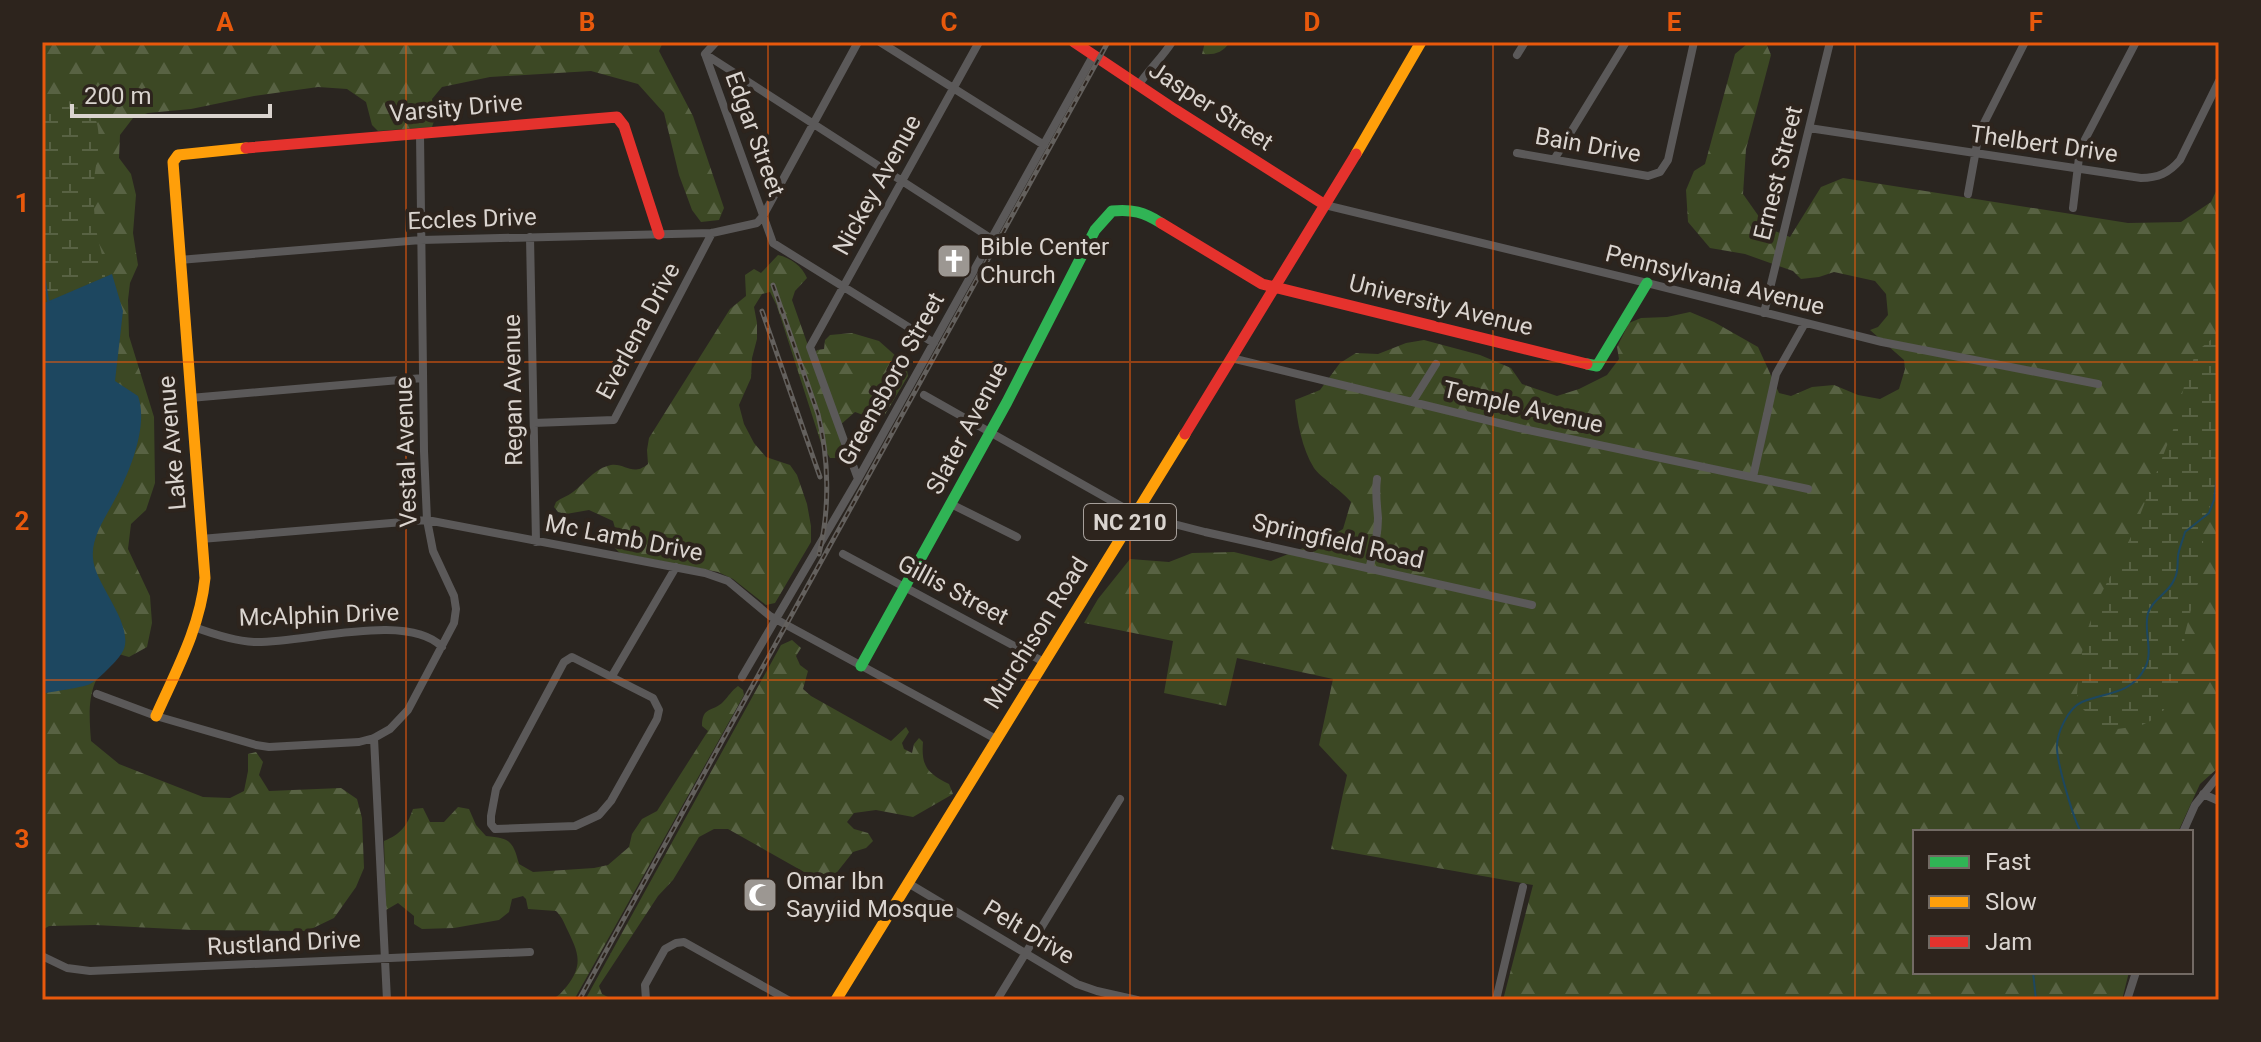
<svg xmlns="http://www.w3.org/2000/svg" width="2261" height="1042" viewBox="0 0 2261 1042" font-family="Roboto,sans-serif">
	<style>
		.forest { fill: url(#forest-firs) }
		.wetland { fill: url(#wetland-marsh) }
		.water { fill: #1d4760 }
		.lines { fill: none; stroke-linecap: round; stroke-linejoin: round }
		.stream { stroke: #1d4760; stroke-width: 2 }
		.street { stroke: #5b5959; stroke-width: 8 }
		.fast { stroke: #30b455; stroke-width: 11 }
		.slow { stroke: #ff9f0a; stroke-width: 11 }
		.jam { stroke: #e5322d; stroke-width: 11 }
		.rail-casing { stroke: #63605d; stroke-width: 5 }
		.rail { stroke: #2d241d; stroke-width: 2; stroke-dasharray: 6; stroke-linecap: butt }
		.grid { fill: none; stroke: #e8590c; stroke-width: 2; stroke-opacity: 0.55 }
		.labels { text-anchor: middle; stroke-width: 8; stroke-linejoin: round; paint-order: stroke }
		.shield { fill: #2d241d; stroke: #a69f9a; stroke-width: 2 }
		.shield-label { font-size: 22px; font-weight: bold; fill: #dad4cf }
		.street-label { font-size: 24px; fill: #dad4cf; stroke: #2d241d }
		.poi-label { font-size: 24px; fill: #dad4cf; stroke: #2d241d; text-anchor: start }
		.neatline { fill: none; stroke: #e8590c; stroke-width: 3 }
		.grid-label { font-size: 26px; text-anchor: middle; font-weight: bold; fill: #e8590c }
	</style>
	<defs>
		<pattern id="forest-firs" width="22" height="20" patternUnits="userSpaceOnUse" patternTransform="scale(2)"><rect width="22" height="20" fill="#3c4824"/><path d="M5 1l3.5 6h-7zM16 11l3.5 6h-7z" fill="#586243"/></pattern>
		<pattern id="wetland-marsh" width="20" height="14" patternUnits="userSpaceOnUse" patternTransform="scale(2)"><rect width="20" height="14" fill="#3c4824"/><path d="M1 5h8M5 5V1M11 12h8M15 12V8" fill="none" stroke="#586243"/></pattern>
	</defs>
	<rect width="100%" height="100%" fill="#2a2520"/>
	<path class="forest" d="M42 42H663L659 51 693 116 724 208 719 220 701 222 692 210 679 175 664 113 638 84 591 71 490 77 442 87 432 99 435 118 432 127 378 131 372 125 366 102 347 89 318 87 254 96 191 109 148 113 133 118 120 135 119 158 131 174 136 195 133 233 138 265 130 283 128 300 129 336 154 417 155 483 146 510 131 524 128 549 150 596 152 623 147 647 129 657 115 653C88 682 88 703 91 741L119 764 203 797 230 798 244 791 248 771V754L256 752 263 762 259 775 269 791 341 788 357 799 362 818 364 868 356 887 334 918 307 931 193 930 95 925 49 926 42 930Z
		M1205 42H1230C1222 53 1215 55 1202 54Z
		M1766 43 1771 55 1746 149 1743 194 1767 228 1790 237 1821 187 1843 178 2128 223 2181 222 2211 202 2219 185V767L2200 784 2178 832H1915V972H2129L2122 1000H1503L1533 885 1331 849 1347 775 1319 745 1333 679 1237 658 1226 706 1164 693 1173 641 1084 623 1098 599 1130 559 1169 562 1192 553 1234 552 1271 561 1328 538 1343 529 1351 502C1342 491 1319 476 1314 468 1302 449 1297 421 1295 400L1320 390 1340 363 1356 353 1378 354 1406 343 1424 340 1480 355 1511 368 1522 384 1557 396 1579 389 1607 375 1619 359 1617 347 1629 323 1641 318 1667 317 1690 312 1714 322 1758 347 1779 393 1791 396 1812 387 1834 385 1858 395 1880 399 1899 389 1905 369 1904 360 1870 330 1878 327 1888 315 1886 294 1875 281 1834 272 1819 277 1801 279 1793 271 1745 254 1710 248 1688 222 1686 190 1694 171 1705 164 1735 54 1747 44Z
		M778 255C791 258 802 266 807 278L795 291 792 300 812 357 817 350 824 349 825 340 830 335 852 333 879 341 906 365 908 376 884 416 874 419 855 412 839 426 842 455 836 458H830L821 443 777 306 770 292 762 294 754 307 757 323V339L752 358 751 378 739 405 744 424 754 443 766 457 790 465 797 475 807 504 811 526V542L775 603 766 605 733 579 718 572 620 553C610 545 611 539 615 528L613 521 589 510 566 514 558 512 554 507 556 502C561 498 568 496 573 492 585 483 595 468 611 465 626 463 632 477 648 464L647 450 649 438 730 309 746 296 745 275 754 269 761 273Z
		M792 640 801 648 796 656 800 665 808 671 803 689 811 696 891 741 906 727 909 732 902 743 904 749 912 753 914 744 919 738 923 742C921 766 927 773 949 784L953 794 913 817 876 810 854 813 847 822 854 829 868 833 873 841 866 848 853 852 834 876 820 881 728 829H714L699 837 673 880 658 896 599 986 602 994 614 1000H585L781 645Z
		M738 686 743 690 744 695 574 1000H547C558 998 560 994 567 986 585 963 577 950 566 927 563 920 561 916 556 911L528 909 526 899 523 896 512 899 509 912 499 920 454 928 422 929 414 924V916L398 903 386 910 384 841C401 834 407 826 413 809L423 808 430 822H444L458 807 469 809 476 825 486 836C510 838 513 841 519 864L533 872 594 868 608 865 629 847 632 834 642 819 657 811 708 731 702 726C702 706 713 712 723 702 729 696 731 691 738 686Z"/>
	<path class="wetland" d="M42 101C55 102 82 98 90 109 106 129 95 161 94 183 93 199 94 218 97 234 100 249 105 262 105 277L42 304Z
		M2219 333C2219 374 2228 493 2202 520L2204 560 2185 633 2180 686 2163 711 2152 720 2140 726 2117 729 2106 727 2097 723 2082 708 2077 694 2079 664 2088 628 2101 594 2133 533 2173 430 2185 383 2196 352Z"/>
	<path class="water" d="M112 274 123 311 115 381 138 396C149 426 129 474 114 501 105 518 91 538 93 558 94 583 133 622 124 649 121 656 114 663 109 668 103 674 97 680 90 684 81 688 54 691 42 694V304Z"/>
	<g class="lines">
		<path class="stream" d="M42 261 48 301 51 302
			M2219 430V438
			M2081 832C2073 818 2058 766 2057 749 2056 734 2068 708 2082 702 2105 692 2131 695 2145 668 2154 651 2143 631 2148 613 2153 598 2168 594 2174 580 2179 571 2177 565 2178 556 2179 548 2183 540 2185 532L2209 513 2214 500 2219 458
			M2033 972 2036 1000"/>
		<path class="street" d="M716 42 705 54 773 243 934 343
			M880 42 1044 145
			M705 54 992 239
			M1517 55 1525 42
			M1138 86C1148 70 1162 58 1172 42
			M1809 128 2141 178C2158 178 2169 173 2180 160L2219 81
			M1517 153 1648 176 1660 172 1668 160 1694 42
			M1555 158 1626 42
			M1968 194 1979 133 2025 42
			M1325 205 1647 283 1882 342 2098 384
			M2073 208 2080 149 2136 42
			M530 237 536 542
			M179 260 421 240 712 233 757 223 763 216 858 42
			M1764 313 1830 42
			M1231 358 1519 428 1808 489
			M924 395 1135 514 1205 532 1532 605
			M190 398 423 378
			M1413 401 1436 364
			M534 423 614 420 712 233
			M1753 477 1776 374 1805 323
			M858 479 810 347 979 42
			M951 504 1017 537
			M201 539 427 520 705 573 728 581 770 616 996 739
			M843 554 1044 662
			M1369 569C1374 552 1378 536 1378 518 1377 504 1375 493 1377 479
			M194 627C213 634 234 641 254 642 302 644 407 611 442 647
			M572 657 653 698 659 710 657 719 611 801 599 815 575 826 495 829 491 824V816L496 789 564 662Z
			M612 676 676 567
			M742 677 858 479 1093 56
			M97 694 156 716 256 745 269 747 359 742 374 738 390 729 408 710 454 623 456 609 454 596 433 551 427 520 424 451 420 134
			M374 738 387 1000
			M2203 794 2219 801
			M2183 832 2195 805 2219 775
			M908 883 1077 984 1097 991 1137 1000
			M42 956 67 968 90 971 530 952
			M646 1000 645 985 665 949 676 943 684 942 788 1000
			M997 1000 1120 799
			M1496 1000 1523 887
			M2127 1000 2136 972"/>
		<path class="fast" d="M1587 364 1597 366 1647 283
			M861 666 1007 402 1095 230 1112 211C1132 209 1144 212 1161 223"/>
		<path class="slow" d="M1356 154 1421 42
			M156 716C176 671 200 628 205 578L173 162 178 155 246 148
			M836 1000 1185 434"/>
		<path class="jam" d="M1074 42 1174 109 1325 205
			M246 148 617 117 624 126 659 234
			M1161 223 1262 284 1587 364
			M1185 434 1356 154"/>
		<defs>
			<path id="rail" d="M773 285 818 414C829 458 830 510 819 554
				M762 311 820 477
				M579 1000 1108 42"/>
		</defs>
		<use href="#rail" class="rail-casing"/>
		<use href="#rail" class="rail"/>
	</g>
	<path class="grid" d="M406 42V1000M768 42V1000M1130 42V1000M1493 42V1000M1855 42V1000M42 362H2219M42 680H2219"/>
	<defs>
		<symbol id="church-square" viewBox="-11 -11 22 22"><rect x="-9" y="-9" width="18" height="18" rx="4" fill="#9c9792" stroke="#2d241d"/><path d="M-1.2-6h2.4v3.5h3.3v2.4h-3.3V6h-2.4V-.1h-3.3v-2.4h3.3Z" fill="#fff"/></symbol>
		<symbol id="mosque-square" viewBox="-11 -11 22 22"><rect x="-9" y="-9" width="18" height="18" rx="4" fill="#9c9792" stroke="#2d241d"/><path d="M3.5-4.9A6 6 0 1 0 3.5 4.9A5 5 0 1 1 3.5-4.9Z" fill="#fff"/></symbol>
	</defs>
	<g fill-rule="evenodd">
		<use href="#church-square" x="934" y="241" width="40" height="40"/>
		<use href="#mosque-square" x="740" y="875" width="40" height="40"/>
	</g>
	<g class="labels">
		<rect class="shield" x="1084" y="504" width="92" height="36" rx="6"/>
		<g class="shield-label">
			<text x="1130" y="530">NC 210</text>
		</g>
		<g class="street-label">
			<text transform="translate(1211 106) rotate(33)" y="8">Jasper Street</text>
			<text transform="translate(456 108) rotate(-5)" y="8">Varsity Drive</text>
			<text transform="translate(755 134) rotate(70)" y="8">Edgar Street</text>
			<text transform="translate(2044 144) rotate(8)" y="8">Thelbert Drive</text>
			<text transform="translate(1588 145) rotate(10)" y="8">Bain Drive</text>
			<text transform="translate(1778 173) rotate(-76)" y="8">Ernest Street</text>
			<text transform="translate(877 185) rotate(-61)" y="8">Nickey Avenue</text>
			<text transform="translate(472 219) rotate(-2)" y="8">Eccles Drive</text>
			<text transform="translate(1715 280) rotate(14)" y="8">Pennsylvania Avenue</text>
			<text transform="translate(1441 305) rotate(14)" y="8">University Avenue</text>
			<text transform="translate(638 331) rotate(-62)" y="8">Everlena Drive</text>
			<text transform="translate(891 379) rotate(-61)" y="8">Greensboro Street</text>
			<text transform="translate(513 390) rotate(-91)" y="8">Regan Avenue</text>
			<text transform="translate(1523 407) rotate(13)" y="8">Temple Avenue</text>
			<text transform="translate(967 428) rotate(-62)" y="8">Slater Avenue</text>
			<text transform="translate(172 443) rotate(-95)" y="8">Lake Avenue</text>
			<text transform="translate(406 452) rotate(-92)" y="8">Vestal Avenue</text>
			<text transform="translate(624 538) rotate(11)" y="8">Mc Lamb Drive</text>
			<text transform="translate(1338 541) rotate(13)" y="8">Springfield Road</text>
			<text transform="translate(953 590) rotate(28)" y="8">Gillis Street</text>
			<text transform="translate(319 615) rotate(-2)" y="8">McAlphin Drive</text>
			<text transform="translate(1036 633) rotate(-58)" y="8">Murchison Road</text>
			<text transform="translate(1029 932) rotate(31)" y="8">Pelt Drive</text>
			<text transform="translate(284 943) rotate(-3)" y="8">Rustland Drive</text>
		</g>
		<g class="poi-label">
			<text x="980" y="255">Bible Center<tspan x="980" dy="28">Church</tspan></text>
			<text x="786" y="889">Omar Ibn<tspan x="786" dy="28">Sayyiid Mosque</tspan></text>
		</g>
	</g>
	<rect width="2261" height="1042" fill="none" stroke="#2d241d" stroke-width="88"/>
	<rect x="1913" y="830" width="280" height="144" fill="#2d241d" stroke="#726a64" stroke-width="2"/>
	<rect x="1929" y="856" width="40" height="12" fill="#30b455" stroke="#726a64" stroke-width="2"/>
	<text x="1985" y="870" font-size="24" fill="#dad4cf">Fast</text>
	<rect x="1929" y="896" width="40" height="12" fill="#ff9f0a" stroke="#726a64" stroke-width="2"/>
	<text x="1985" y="910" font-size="24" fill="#dad4cf">Slow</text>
	<rect x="1929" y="936" width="40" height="12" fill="#e5322d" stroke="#726a64" stroke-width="2"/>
	<text x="1985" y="950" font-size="24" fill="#dad4cf">Jam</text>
	<path d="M72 104v12h198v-12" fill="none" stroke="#dad4cf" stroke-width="4"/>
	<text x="84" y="104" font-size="24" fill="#dad4cf" stroke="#2d241d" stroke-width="6" paint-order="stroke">200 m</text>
	<rect x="44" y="44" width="2173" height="954" class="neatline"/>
	<g class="grid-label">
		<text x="225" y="31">A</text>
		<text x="587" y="31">B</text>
		<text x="949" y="31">C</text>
		<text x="1312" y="31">D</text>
		<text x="1674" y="31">E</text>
		<text x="2036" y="31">F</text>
		<text x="22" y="212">1</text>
		<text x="22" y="530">2</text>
		<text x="22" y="848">3</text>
	</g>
</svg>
